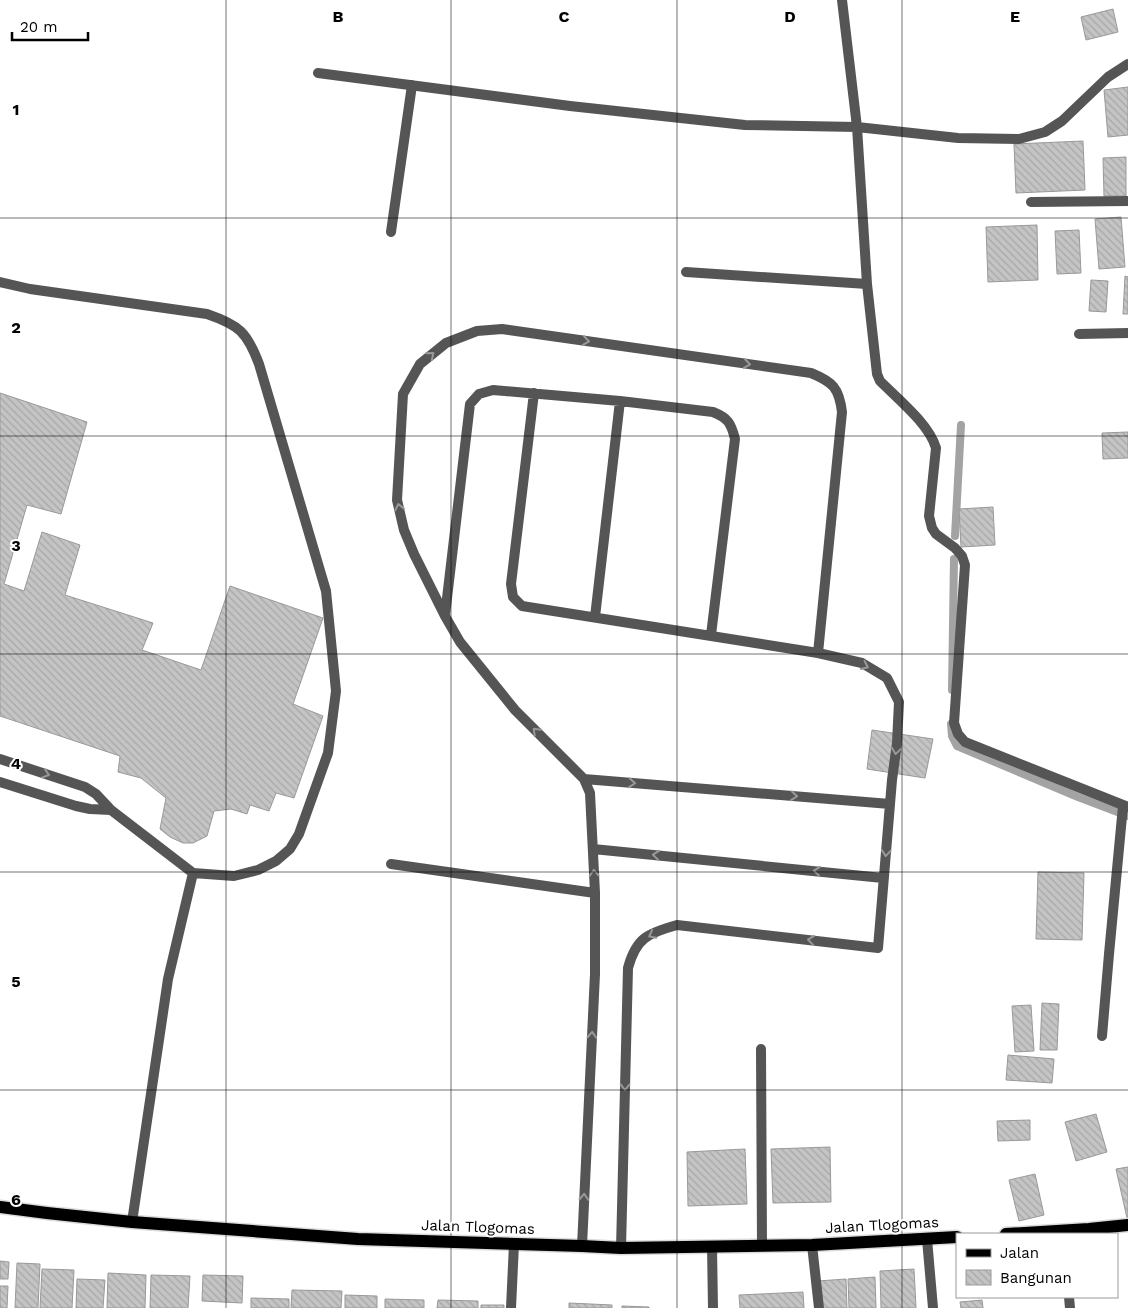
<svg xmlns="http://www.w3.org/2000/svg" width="1128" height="1308" viewBox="0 0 1128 1308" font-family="'Work Sans',sans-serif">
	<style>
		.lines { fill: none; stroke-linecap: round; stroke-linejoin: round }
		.stream { stroke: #a3a3a3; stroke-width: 8 }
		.building { fill: url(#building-back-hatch); stroke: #999 }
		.primary-casing { stroke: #dbdbdb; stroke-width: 15 }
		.service { stroke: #555; stroke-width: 10 }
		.minor { stroke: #555; stroke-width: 10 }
		.primary { stroke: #000; stroke-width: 12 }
		.oneway { stroke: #999 }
		.grid { fill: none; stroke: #000; stroke-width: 1; stroke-opacity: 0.55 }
		.labels { text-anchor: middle; stroke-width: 4; stroke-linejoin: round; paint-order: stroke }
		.street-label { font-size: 15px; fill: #000; stroke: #fff }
		.grid-label { font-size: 16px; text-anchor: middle; font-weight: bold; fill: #000; stroke: #fff; stroke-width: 4; stroke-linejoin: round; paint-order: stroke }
	</style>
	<defs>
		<pattern id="building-back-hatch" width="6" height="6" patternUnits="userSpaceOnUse" patternTransform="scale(1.25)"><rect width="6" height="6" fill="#c4c4c4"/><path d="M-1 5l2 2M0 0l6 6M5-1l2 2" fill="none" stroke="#a7a7a7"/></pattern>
	</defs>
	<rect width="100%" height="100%" fill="#fff"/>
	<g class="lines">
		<path class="stream" d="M955 536 961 425
			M952 690 954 559
			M951 724 952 736 957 746 1078 797 1128 816"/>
	</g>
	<path class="building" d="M1113 9 1118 32 1086 40 1081 17Z
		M1128 87V135L1108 137 1104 90Z
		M1083 141 1085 190 1016 193 1014 144Z
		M1126 157V196H1104L1103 158Z
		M1121 217 1125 267 1099 269 1095 219Z
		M1037 225 1038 280 988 282 986 227Z
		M1079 230 1081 273 1057 274 1055 231Z
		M1125 276 1128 277V314H1123Z
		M1091 280 1108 281 1106 312 1089 311Z
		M0 393 87 422 61 514 27 505 4 584 24 591 42 532 80 545 65 595 153 623 142 650 201 670 230 586 323 618 293 704 323 716 294 798 276 793 269 811 250 805 247 814 231 809 214 811 207 836 193 843H183L170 837 160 829 166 798 141 778 118 772 120 756 0 716Z
		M1128 432V458L1103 459 1102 433Z
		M993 507 995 545 961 547 959 509Z
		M872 730 933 739 925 778 867 769Z
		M1038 872 1084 873 1082 940 1036 939Z
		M1042 1003 1059 1004 1057 1050H1040Z
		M1031 1005 1034 1051 1015 1052 1012 1006Z
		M1008 1055 1054 1059 1052 1083 1006 1080Z
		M1096 1114 1107 1152 1076 1161 1065 1122Z
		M1030 1120V1140L998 1141 997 1121Z
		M830 1147 831 1202 773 1203 771 1149Z
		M745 1149 747 1204 688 1206 687 1152Z
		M1128 1167V1217L1127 1218 1116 1169Z
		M1035 1174 1044 1215 1019 1221 1009 1180Z
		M0 1261 9 1262 8 1279H0Z
		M17 1263 40 1264 38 1308H15Z
		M42 1269 74 1270 72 1308H40Z
		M914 1269 916 1308H881L880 1271Z
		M108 1273 146 1275 145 1308H107Z
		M151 1275 190 1276 188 1308H150Z
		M203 1275 243 1276 242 1303 202 1301Z
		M875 1277 876 1308H849L848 1279Z
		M77 1279 105 1280 103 1308H76Z
		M846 1279 847 1308H822L818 1281Z
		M0 1286H8L7 1308H0Z
		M292 1290 342 1291 341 1308H291Z
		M803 1292 804 1308H740L739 1295Z
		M345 1295 377 1296V1308H345Z
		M251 1298 289 1299V1308H251Z
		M385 1299 424 1300V1308H385Z
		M438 1300 478 1301V1308H437Z
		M982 1300 983 1308H961L960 1302Z
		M569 1303 612 1305V1308H569Z
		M481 1305H504V1308H481Z
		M622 1306 649 1307V1308H622Z"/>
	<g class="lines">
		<defs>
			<path id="primary" d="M0 1207 47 1213 132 1222 358 1239 582 1246 621 1248 812 1245 957 1237
				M1006 1234 1089 1229 1128 1225"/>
		</defs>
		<use href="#primary" class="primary-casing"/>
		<path class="service" d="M0 282 30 289 207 314C239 325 247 332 259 364L326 591 336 691 328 753 299 834 290 849 276 861 258 870 234 876 193 873 168 979 132 1222
			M534 393 511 584 513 597 522 606 818 653 862 663 887 678 899 702 897 743 892 780 878 948 677 925C648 933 636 938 628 968L621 1248
			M445 615 470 404 479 394 493 390 620 401 713 412C728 418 731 423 735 439L711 635
			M595 617 620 401
			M0 759 85 787 96 794 111 810 193 873
			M584 779 890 804
			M0 782 76 806 90 809 111 810
			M593 849 883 878
			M391 864 595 893
			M761 1049 762 1246
			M582 1246 595 974V893L590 793 584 779 515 710 460 642 445 616 414 554 404 530 397 500 403 394 420 364 446 343 477 331 502 329 811 373C833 382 839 388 842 412L818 653
			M1069 1297 1070 1308"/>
		<path class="minor" d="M842 0 857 127 867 284 877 374 880 381C898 399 929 424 936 448L929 516 932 528 936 534 955 548 962 556 965 565 954 723 958 734 965 742 1128 807
			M318 73 570 106 745 125 857 127 958 138 1019 139 1045 132 1062 121 1108 77 1128 64
			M1031 202 1128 201
			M391 232 412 85
			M686 272 867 284
			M1079 334 1128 333
			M1102 1036 1109 954 1123 806
			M927 1239 933 1308
			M812 1245 819 1308
			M712 1247 713 1308
			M511 1308 514 1244"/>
		<use href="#primary" class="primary"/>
	</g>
	<defs><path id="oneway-chevron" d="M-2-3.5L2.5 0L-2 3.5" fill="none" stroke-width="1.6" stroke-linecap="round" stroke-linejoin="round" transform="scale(1.25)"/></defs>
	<g class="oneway">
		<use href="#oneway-chevron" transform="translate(586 341) rotate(8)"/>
		<use href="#oneway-chevron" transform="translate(431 355) rotate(-39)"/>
		<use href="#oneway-chevron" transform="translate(747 364) rotate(8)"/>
		<use href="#oneway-chevron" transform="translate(399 507) rotate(-102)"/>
		<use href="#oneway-chevron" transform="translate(865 666) rotate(25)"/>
		<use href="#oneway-chevron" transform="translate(536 731) rotate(-135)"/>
		<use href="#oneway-chevron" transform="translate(896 751) rotate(98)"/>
		<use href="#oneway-chevron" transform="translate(46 774) rotate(18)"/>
		<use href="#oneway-chevron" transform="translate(632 783) rotate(5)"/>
		<use href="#oneway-chevron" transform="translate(794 796) rotate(5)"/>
		<use href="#oneway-chevron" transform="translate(886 853) rotate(95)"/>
		<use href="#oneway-chevron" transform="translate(656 855) rotate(-174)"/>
		<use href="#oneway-chevron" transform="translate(817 871) rotate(-174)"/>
		<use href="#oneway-chevron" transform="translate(594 873) rotate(-93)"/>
		<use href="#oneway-chevron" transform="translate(652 935) rotate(152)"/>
		<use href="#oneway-chevron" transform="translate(811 940) rotate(-173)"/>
		<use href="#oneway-chevron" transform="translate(592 1035) rotate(-87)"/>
		<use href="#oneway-chevron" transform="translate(625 1087) rotate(91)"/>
		<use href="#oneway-chevron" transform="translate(584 1197) rotate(-87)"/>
	</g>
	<path class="grid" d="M226 0V1308M451 0V1308M677 0V1308M902 0V1308M0 218H1128M0 436H1128M0 654H1128M0 872H1128M0 1090H1128"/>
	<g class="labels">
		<g class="street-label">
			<text transform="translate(882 1225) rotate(-3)" y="5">Jalan Tlogomas</text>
			<text transform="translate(478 1227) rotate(2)" y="5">Jalan Tlogomas</text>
		</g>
	</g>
	<g class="grid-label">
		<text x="338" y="22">B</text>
		<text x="564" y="22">C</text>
		<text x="790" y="22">D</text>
		<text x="1015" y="22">E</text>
		<text x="16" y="115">1</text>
		<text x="16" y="333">2</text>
		<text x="16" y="551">3</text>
		<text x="16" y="769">4</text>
		<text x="16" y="987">5</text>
		<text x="16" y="1205">6</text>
	</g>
	<rect x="956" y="1233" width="162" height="65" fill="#ffffff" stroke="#999999"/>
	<rect x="966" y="1249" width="25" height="8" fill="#000000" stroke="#999999"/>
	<text x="1000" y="1258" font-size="15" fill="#000000">Jalan</text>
	<rect x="966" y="1270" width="25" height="15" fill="url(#building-back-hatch)" stroke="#999999"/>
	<text x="1000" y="1283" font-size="15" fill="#000000">Bangunan</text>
	<path d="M12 32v8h76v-8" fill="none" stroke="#000000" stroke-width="2.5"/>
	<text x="20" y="32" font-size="15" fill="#000000" stroke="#ffffff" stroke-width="4" paint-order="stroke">20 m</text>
</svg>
